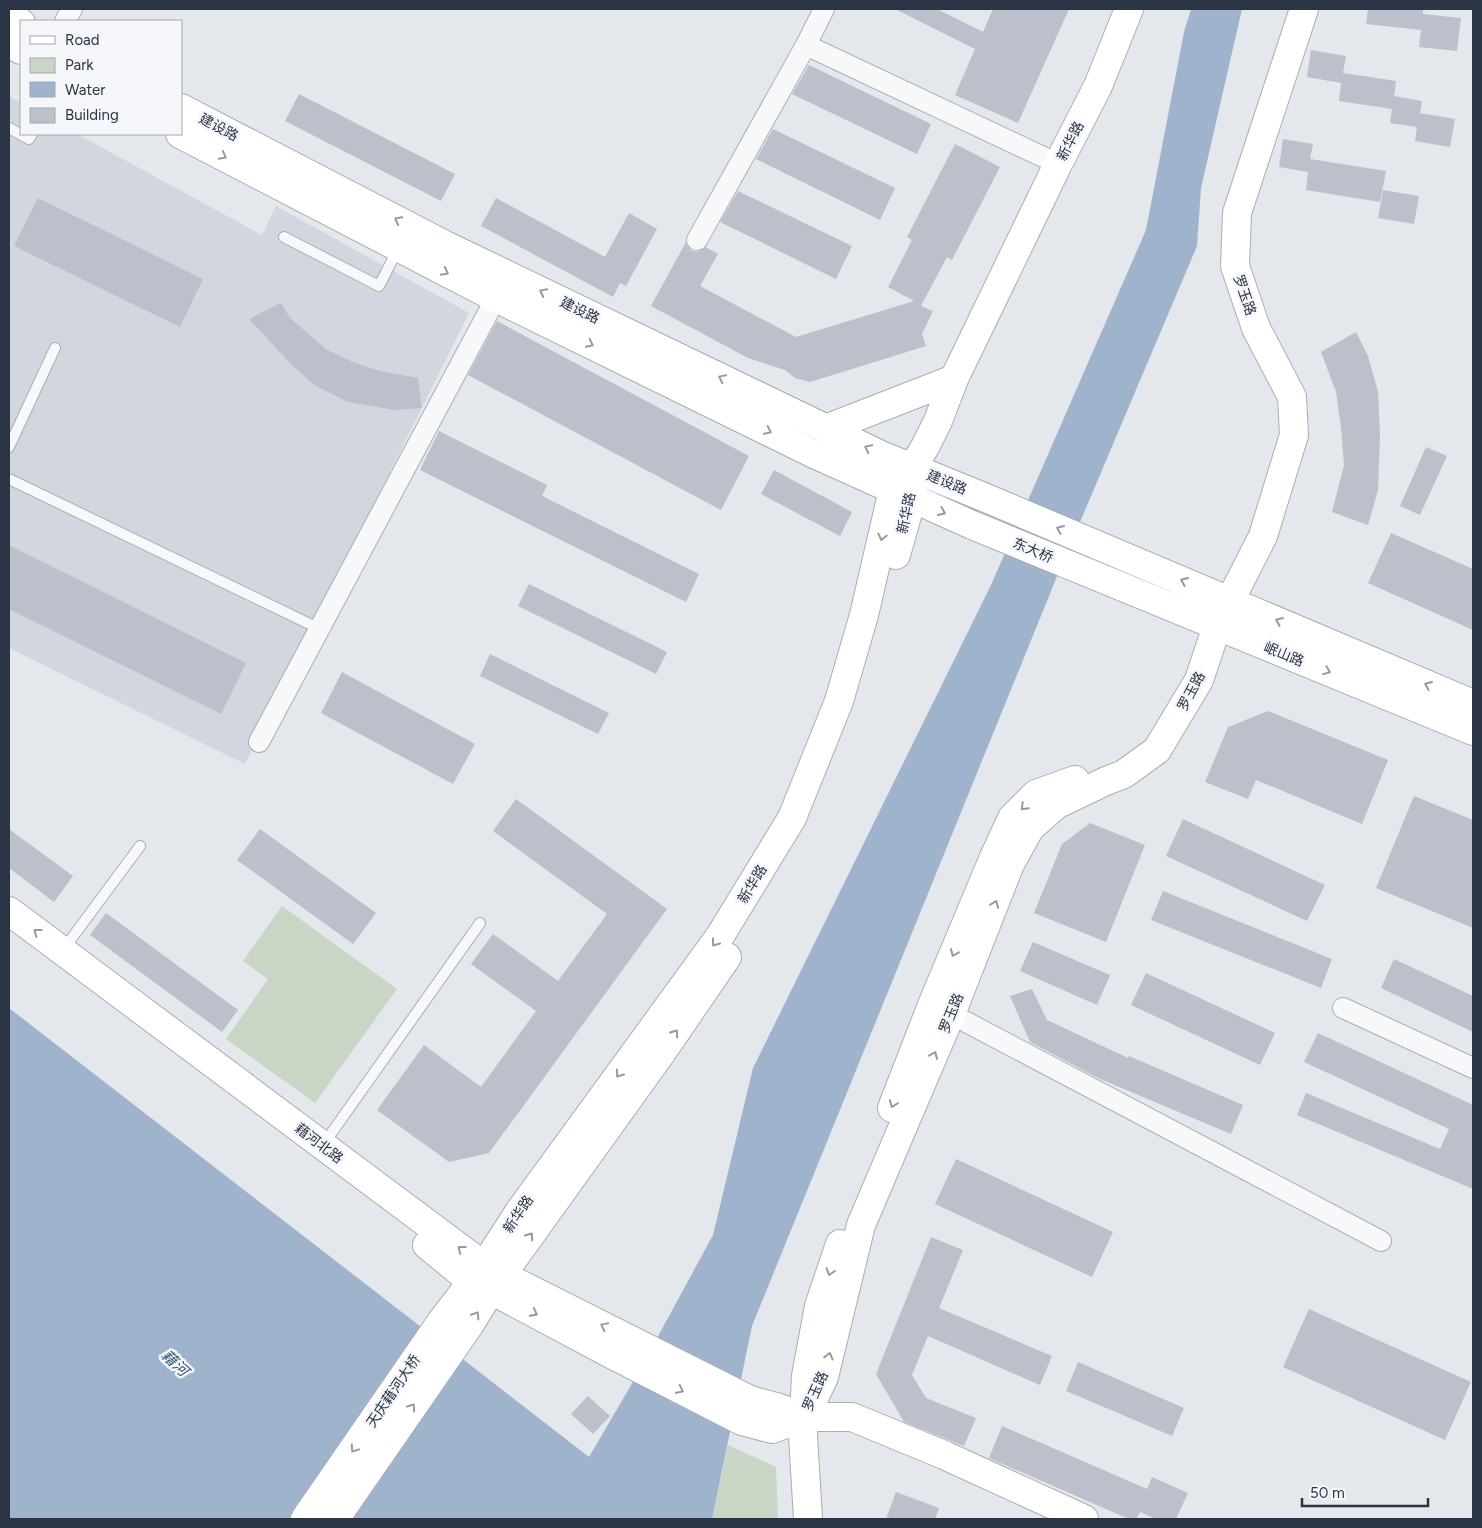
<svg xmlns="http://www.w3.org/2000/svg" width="1482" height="1528" viewBox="0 0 1482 1528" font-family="Figtree,'Noto Sans SC',sans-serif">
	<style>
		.built { fill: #d2d6de }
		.green { fill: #c9d6c5 }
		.water { fill: #9fb4cc }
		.building { fill: #bbc0ca }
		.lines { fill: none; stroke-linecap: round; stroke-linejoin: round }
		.lane-casing { stroke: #a9aeb7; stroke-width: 12 }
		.street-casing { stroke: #a9aeb7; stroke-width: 22 }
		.secondary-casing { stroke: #a9aeb7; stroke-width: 30 }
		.primary-casing { stroke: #a3abb8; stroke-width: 30 }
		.lane { stroke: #f7f8fa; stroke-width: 10 }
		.street { stroke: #f7f8fa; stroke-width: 20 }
		.secondary { stroke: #fff; stroke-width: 28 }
		.primary { stroke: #fff; stroke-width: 28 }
		.oneway { stroke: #959aa2 }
		.labels { text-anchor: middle; stroke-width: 5; stroke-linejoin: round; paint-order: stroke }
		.street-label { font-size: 14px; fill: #2b3445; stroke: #f4f6f9 }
		.water-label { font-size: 15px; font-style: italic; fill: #34527a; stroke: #f4f6f9 }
	</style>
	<rect width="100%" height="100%" fill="#e4e7ec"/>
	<path class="built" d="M9 96 21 103V134H77L262 235 276 206 469 313 245 764 9 648Z"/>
	<path class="green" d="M282 906 397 989 315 1103 226 1039 268 979 243 961Z
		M728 1445 776 1467 778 1519H712Z"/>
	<path class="water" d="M1191 9H1242L1201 188 1197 246 1058 574 752 1326 712 1519H9V1008L589 1457 637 1375 713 1235 753 1068 991 585 1146 230 1184 32Z"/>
	<path class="building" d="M895 9H937L983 32 993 9H1069L1018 123 955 95 975 49Z
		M1368 9H1423V14L1461 18 1457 51 1419 47 1421 30 1366 24Z
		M1311 50 1346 56 1343 73 1396 81 1394 96 1422 101 1420 113 1455 119 1450 147 1415 141 1417 127 1390 123 1392 109 1339 101 1341 83 1307 77Z
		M809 65 931 124 917 154 792 94Z
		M299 94 455 174 441 201 285 121Z
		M773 129 895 188 880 220 756 159Z
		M1283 139 1313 144 1310 159 1386 171 1380 202 1306 190 1308 172 1279 167Z
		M955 144 1000 167 952 260 947 257 921 306 933 311 922 334 926 346 810 382 795 378 785 370 748 358 651 306 686 242 687 246 692 251 698 252 706 247 718 254 700 286 796 337 914 301 888 287 912 240 907 237Z
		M1383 190 1419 196 1414 224 1378 218Z
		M738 191 852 246 836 279 720 222Z
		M38 198 203 279 180 327 14 246Z
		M496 198 605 257 629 213 657 229 626 286 620 283 613 297 481 226Z
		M281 303 290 318 327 350 353 362 380 371 418 378 422 408 395 410 348 402 314 385 290 363 249 319Z
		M497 321 749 456 721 510 468 375Z
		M1356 332 1368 356 1378 392 1380 435 1378 490 1368 525 1332 512 1344 465 1341 428 1336 392 1321 352Z
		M439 431 547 485 542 496 699 574 686 602 420 470Z
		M1426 447 1447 456 1420 515 1400 506Z
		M774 470 852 512 840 536 761 494Z
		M1391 533 1473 569V630L1368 583Z
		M9 545 246 663 221 714 9 609Z
		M529 584 667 652 656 674 518 606Z
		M490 654 609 713 598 734 480 676Z
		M342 672 475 744 453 784 321 713Z
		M1268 711 1388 760 1362 824 1256 780 1248 799 1205 782 1228 727Z
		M1414 796 1473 820V928L1376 888Z
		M516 799 667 909 489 1153 449 1162 377 1110 424 1045 481 1087 536 1011 471 964 493 934 558 981 607 914 493 831Z
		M1183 819 1325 885 1307 921 1166 856Z
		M1090 823 1145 845 1106 942 1034 913 1062 844Z
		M9 829 73 876 54 902 9 868Z
		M260 829 376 913 353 944 237 860Z
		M1163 891 1332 959 1321 988 1151 920Z
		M106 913 238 1010 222 1032 90 935Z
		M1033 942 1110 975 1097 1005 1020 971Z
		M1394 959 1473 996V1032L1381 988Z
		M1146 973 1275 1033 1260 1065 1131 1005Z
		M1032 989 1047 1020 1128 1058 1129 1056 1243 1105 1231 1134 1098 1078 1030 1042 1010 996Z
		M1318 1033 1473 1105V1189L1297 1115 1306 1093 1440 1149 1449 1129 1304 1062Z
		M956 1159 1113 1232 1092 1277 935 1204Z
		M931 1237 963 1250 939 1308 1052 1356 1040 1385 928 1336 912 1375 926 1398 976 1418 964 1446 904 1422 876 1374Z
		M1309 1309 1471 1382 1445 1440 1283 1367Z
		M1078 1362 1184 1408 1172 1436 1066 1391Z
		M588 1396 610 1416 593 1434 571 1414Z
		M1002 1426 1147 1489 1152 1477 1188 1493 1176 1519H1156L1140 1512 1136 1519H1129L989 1458Z
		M896 1492 939 1508 935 1519H886Z"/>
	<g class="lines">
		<defs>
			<path id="lane" d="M9 128 29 139 32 134
				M284 237 379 286 398 249
				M9 447 55 348
				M9 479 320 629
				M63 950 140 846
				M323 1145 480 923"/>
			<path id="street" d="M824 9 806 45 1058 164
				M65 21 72 9
				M697 240 806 45
				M259 742 496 298
				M1343 1008 1473 1068
				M951 1014 1381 1241"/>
			<path id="secondary" d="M828 428 954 379
				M896 555 912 498V475
				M9 911 484 1266 750 1400 776 1407 805 1417H852L944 1455 1084 1519
				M892 1108 932 1005 994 857 1012 818 1036 794 1075 780
				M427 1245 472 1282 491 1290 609 1353 742 1421 772 1429 805 1417
				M805 1417 824 1377 861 1225 951 1014 1010 864 1030 828 1056 805 1106 781 1124 774 1157 750 1199 680 1217 626 1263 536 1294 435 1292 397 1256 328 1235 266 1237 213 1304 9
				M305 1519 441 1322 484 1266 519 1212 720 936 792 818 839 701 864 615 893 490 912 468 925 447 938 421 954 379 1058 164 1098 86 1129 9
				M335 1519 470 1324 491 1290 662 1052 727 957
				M808 1519 803 1436 806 1376 819 1306 840 1244"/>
			<path id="primary" d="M9 15 21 23
				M9 43 21 50
				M181 108 445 245 883 456 986 498 1473 704
				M180 134 496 298 812 453 972 525 1473 731"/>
		</defs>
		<use href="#lane" class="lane-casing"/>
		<use href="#street" class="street-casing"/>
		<use href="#secondary" class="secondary-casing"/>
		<use href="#primary" class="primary-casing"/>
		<use href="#lane" class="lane"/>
		<use href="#street" class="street"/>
		<use href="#secondary" class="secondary"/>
		<use href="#primary" class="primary"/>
	</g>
	<defs><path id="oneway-chevron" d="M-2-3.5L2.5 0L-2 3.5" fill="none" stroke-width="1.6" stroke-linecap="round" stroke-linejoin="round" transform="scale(1.25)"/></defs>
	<g class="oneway">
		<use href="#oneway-chevron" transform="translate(223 156) rotate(28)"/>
		<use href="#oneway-chevron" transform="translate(398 220) rotate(-152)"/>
		<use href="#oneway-chevron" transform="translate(445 272) rotate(27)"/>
		<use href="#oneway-chevron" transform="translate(543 292) rotate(-154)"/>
		<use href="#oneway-chevron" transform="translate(590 344) rotate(26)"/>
		<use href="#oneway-chevron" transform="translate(722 378) rotate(-154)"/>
		<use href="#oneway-chevron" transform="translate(768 431) rotate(26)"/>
		<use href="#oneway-chevron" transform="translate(868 448) rotate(-154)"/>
		<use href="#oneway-chevron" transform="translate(942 512) rotate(24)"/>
		<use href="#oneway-chevron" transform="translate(1060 529) rotate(-157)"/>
		<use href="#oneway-chevron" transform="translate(882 537) rotate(103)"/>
		<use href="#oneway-chevron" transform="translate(1184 581) rotate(-157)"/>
		<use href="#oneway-chevron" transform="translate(1279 621) rotate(-157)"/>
		<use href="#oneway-chevron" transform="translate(1327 671) rotate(22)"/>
		<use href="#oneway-chevron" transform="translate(1428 685) rotate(-157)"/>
		<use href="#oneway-chevron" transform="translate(1024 807) rotate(135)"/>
		<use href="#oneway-chevron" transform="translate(995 904) rotate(-69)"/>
		<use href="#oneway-chevron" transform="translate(37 932) rotate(-143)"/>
		<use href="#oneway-chevron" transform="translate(715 943) rotate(126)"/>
		<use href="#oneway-chevron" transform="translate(954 953) rotate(113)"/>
		<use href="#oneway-chevron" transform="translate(675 1033) rotate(-55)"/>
		<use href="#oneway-chevron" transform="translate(934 1055) rotate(-67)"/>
		<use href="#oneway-chevron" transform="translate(619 1074) rotate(126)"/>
		<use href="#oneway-chevron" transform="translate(893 1104) rotate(111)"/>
		<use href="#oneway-chevron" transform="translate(530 1236) rotate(-55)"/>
		<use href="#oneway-chevron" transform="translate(461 1249) rotate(-143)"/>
		<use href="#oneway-chevron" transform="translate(830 1272) rotate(108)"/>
		<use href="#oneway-chevron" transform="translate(534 1313) rotate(28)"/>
		<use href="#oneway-chevron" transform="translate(476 1315) rotate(-58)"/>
		<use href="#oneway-chevron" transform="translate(604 1326) rotate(-154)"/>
		<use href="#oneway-chevron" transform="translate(829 1356) rotate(-76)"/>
		<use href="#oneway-chevron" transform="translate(680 1390) rotate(27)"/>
		<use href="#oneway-chevron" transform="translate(412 1407) rotate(-55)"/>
		<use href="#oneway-chevron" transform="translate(354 1449) rotate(124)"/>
	</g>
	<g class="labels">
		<g class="street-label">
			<text transform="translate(219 127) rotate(28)" y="5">建设路</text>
			<text transform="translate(1070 141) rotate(-63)" y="5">新华路</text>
			<text transform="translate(1245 295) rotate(71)" y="5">罗玉路</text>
			<text transform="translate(580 310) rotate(26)" y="5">建设路</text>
			<text transform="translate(947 482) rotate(22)" y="5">建设路</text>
			<text transform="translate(906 513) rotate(-78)" y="5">新华路</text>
			<text transform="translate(1033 550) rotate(23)" y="5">东大桥</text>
			<text transform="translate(1284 654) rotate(22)" y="5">岷山路</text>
			<text transform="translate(1191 691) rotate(-62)" y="5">罗玉路</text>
			<text transform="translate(752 884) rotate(-59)" y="5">新华路</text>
			<text transform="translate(951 1013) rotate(-68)" y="5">罗玉路</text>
			<text transform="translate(319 1143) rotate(37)" y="5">藉河北路</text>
			<text transform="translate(518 1214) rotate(-56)" y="5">新华路</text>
			<text transform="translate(393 1391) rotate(-56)" y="5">天庆藉河大桥</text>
			<text transform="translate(815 1391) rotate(-66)" y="5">罗玉路</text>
		</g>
		<g class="water-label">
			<text transform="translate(175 1363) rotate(43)" y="5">藉河</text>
		</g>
	</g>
	<rect width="1482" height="1528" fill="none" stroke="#2b3445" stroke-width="20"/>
	<rect x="20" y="20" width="162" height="115" fill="#f4f6f9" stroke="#a4a8b1"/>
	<rect x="30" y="36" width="25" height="8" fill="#ffffff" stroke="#a4a8b1"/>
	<text x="65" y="45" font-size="15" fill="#2b3445">Road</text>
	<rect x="30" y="58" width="25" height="15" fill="#c9d6c5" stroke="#a4a8b1"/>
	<text x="65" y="70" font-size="15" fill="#2b3445">Park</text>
	<rect x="30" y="82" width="25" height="15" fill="#9fb4cc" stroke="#a4a8b1"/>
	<text x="65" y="95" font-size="15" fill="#2b3445">Water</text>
	<rect x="30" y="108" width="25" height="15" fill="#bbc0ca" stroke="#a4a8b1"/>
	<text x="65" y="120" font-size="15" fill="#2b3445">Building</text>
	<path d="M1302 1498v8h126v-8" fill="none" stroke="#2b3445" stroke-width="2.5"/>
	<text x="1310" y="1498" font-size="15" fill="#2b3445" stroke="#f4f6f9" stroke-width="4" paint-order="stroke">50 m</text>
</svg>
